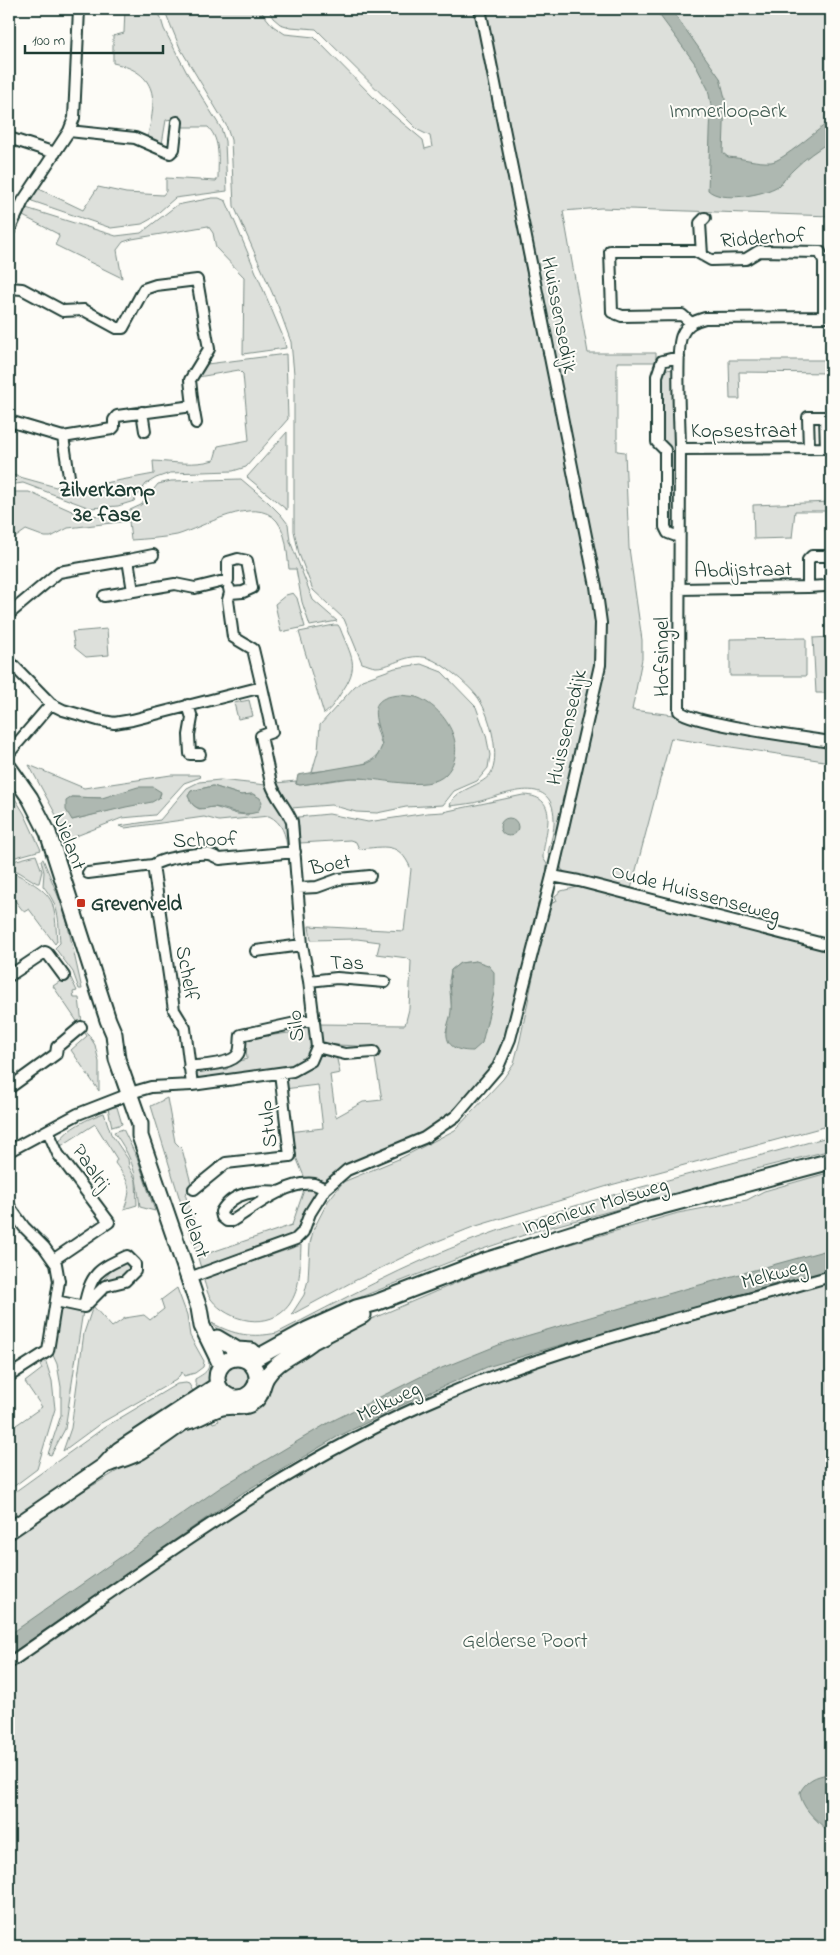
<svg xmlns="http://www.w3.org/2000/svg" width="840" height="1955" viewBox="0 0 840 1955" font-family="'Indie Flower',sans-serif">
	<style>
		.green { fill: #dde0db; stroke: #7e8e88; fill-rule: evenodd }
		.water { fill: #aeb8b1; stroke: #75877f }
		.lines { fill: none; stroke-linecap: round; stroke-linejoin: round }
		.street-casing { stroke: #1f3d34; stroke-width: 14 }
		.secondary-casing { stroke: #1f3d34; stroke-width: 19 }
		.street { stroke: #fdfcf7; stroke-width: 10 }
		.secondary { stroke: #fdfcf7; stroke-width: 15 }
		.poi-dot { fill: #c8321e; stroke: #fdfcf7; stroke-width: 2 }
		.labels { text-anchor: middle; stroke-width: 4; stroke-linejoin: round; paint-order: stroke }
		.park-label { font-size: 21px; fill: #455e55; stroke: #fdfcf7 }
		.street-label { font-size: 21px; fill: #1f3d34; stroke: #fdfcf7 }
		.poi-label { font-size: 21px; font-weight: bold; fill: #1f3d34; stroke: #fdfcf7; text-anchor: start }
		.neighbourhood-label { font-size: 22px; font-weight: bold; fill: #1f3d34; stroke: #fdfcf7 }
	</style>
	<rect width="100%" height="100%" fill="#fdfcf7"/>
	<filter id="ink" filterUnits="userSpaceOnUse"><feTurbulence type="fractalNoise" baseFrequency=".02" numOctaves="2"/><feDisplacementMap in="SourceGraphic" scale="10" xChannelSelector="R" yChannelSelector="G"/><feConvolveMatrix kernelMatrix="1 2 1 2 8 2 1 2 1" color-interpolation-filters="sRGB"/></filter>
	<g filter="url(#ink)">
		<path class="green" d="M125 9H158L164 29 187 73 221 128 225 141 227 191 175 198 151 219 142 224 111 228 32 201 31 200 37 188 83 210 98 187 126 193 163 195 166 191V178L216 181 218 178C218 161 221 140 208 127H180L179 118 166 120 162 144 147 138C157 100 159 73 113 63V36L124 33Z
			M164 9H259L273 26 285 34 314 37 380 104 423 140 425 149 432 147 430 136 418 130 316 29 290 27 280 24 273 18 268 9H475L532 300 585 552 597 626 598 664 551 856 548 853C550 843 555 830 554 819 553 770 500 797 473 803 466 804 458 805 450 806 453 788 485 787 492 771 500 752 489 711 476 695 466 683 443 663 428 658 407 652 393 667 376 667 372 667 366 664 362 663L344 619 313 590 299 554 294 531V374L291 342 278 306 234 206 231 140 226 125 180 48Z
			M482 9H831V216L601 208 563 211 588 353H656V362H617V451L625 452 629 548 642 640V659L632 710 683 716 697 725 831 748V762L671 738 631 889 568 874 562 870 557 857 604 642Z
			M212 198H219L226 201 284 339 286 348 243 354 244 277 216 248 213 233 208 226 132 239 123 242 117 250 122 278 55 245 59 237 58 234 23 216 26 208 116 236 141 233 177 205Z
			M286 354 288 419 246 467 233 471 170 473 156 478 146 484 134 501 118 506 90 508 23 483 9 485V474L56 487 67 482 78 488 154 474 153 461C174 462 194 466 214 460L218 446 249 440 243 374 239 370 198 377 207 364Z
			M729 360H831V373L739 372 740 399H730Z
			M667 369 673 370 676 375 679 531 669 530V446L661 439 662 373Z
			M287 432V510L247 477Z
			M241 479 268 502 281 515 288 524 290 541 313 600 337 621 310 626 302 602 296 569H289C287 554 287 534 277 521 255 494 202 528 177 535 162 538 146 539 131 540L129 521 68 528 51 537H45L26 530 9 542V494L14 492H29L76 513 100 516 119 515 141 505 158 484 171 481Z
			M831 502V511H795L792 538 754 539 753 505Z
			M293 593 297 598 305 627 281 632 275 604 286 595Z
			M334 625H338L340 628C351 657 361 665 341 693 336 701 331 709 324 714L299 632Z
			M107 629 109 655 86 657 75 648 72 632Z
			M831 637V693H816L813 638Z
			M806 638V676H730V639Z
			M421 664 442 672 476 707 486 735 490 755 488 768 477 781 454 791 443 805 406 807 377 813 356 812 331 805 291 808 277 789 276 783 296 781V784L300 785 351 778 382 779 413 784 375 723 382 746C378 770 331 769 312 772L318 751 320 725 354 687 362 680 395 668Z
			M249 700 253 716 238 719 234 703Z
			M29 765 84 788 171 775H199L201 777 184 783 155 815 122 818 66 840 55 813ZM161 793 159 798 72 820V797L102 798Z
			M220 780 266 785 289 819 291 848H287C286 835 282 822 269 816L219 821 204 817 125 828 119 826 160 820 187 788 199 782ZM213 786 241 795 253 794 248 815 237 814 214 807 199 809 193 805 188 796 191 791Z
			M9 789 24 813 41 850 9 859V823L12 820 13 812 9 803Z
			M523 795C563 796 543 835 543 858L547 864 546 875 500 1059 454 1113 434 1128 327 1181H306L296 1157 292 1152 289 1132 323 1128 318 1085 284 1089 283 1079 301 1074 312 1065 319 1052 336 1055 340 1073 330 1075 336 1117 363 1102 382 1100 373 1047 321 1044 318 1024 405 1025 409 1009 411 961 407 958 377 954 380 942 357 939 311 940 309 926 404 931 411 869C399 841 385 847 359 849L356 842 350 840 300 843 298 817 329 814 368 822 427 813 443 812ZM476 961 446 1032 452 1012 449 981 451 970 460 963Z
			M36 855 42 871 39 883H37L9 866V862Z
			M43 859 65 913 82 989H79L73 972 55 948 60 943C58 917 60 907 43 886L44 872 41 860Z
			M9 870C23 878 49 889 53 906 56 917 56 930 57 941L55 944 29 909 24 912 9 893Z
			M578 887 600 892 831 952V1125L611 1185 473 1227 428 1245 352 1282 291 1315 304 1295 308 1280 310 1243 314 1228 328 1201 343 1182 401 1158 455 1130 503 1079 514 1063 520 1040 548 905 557 901 555 896 561 891Z
			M65 978 66 979 71 978 77 991 73 992 74 998H79L82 1024 95 1045 99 1062V1091L71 1050 87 1036 53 986Z
			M307 1026 310 1028 311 1052 301 1063 288 1067 231 1076 200 1078 196 1075 197 1072 227 1069 232 1063 247 1059 245 1039 296 1032V1027Z
			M167 1098 175 1142 182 1149 192 1187 185 1194 204 1252 209 1253 292 1225 304 1190 315 1188 318 1192 301 1234 234 1260 201 1268 151 1106Z
			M110 1107H117L122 1124 112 1127 108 1108Z
			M104 1113 111 1134 128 1159 129 1167 136 1180 137 1205 124 1209C133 1187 129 1182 115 1163L117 1159 95 1124 61 1146 59 1142C67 1128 89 1118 104 1113Z
			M123 1129 138 1160 155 1211 140 1207C136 1174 134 1160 114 1132Z
			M831 1136V1150L752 1170 754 1178 657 1204 618 1209 536 1231 480 1250 338 1306 264 1345C241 1350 226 1341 212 1323 234 1335 252 1338 277 1333 342 1300 406 1264 475 1239 591 1196 713 1170 831 1136Z
			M831 1172V1946H9V1539L75 1496 207 1418 210 1417 213 1423 219 1421 215 1414 266 1398 269 1391 273 1374 341 1332 472 1276 546 1251 678 1213 747 1200 764 1191Z
			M301 1245C300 1266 301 1288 289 1305 270 1331 228 1322 211 1299 207 1294 206 1286 204 1281L208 1277Z
			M130 1258 134 1274 96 1289 118 1262Z
			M177 1288 187 1315 190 1336 204 1361 203 1367 195 1373 184 1376 182 1372 176 1380 101 1423 63 1451 71 1428 84 1333 93 1306 112 1327 125 1318 144 1315 150 1320 164 1309 161 1300Z
			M60 1307 83 1311 65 1429 51 1455 48 1454 61 1415V1387L57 1364 52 1353Z
			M210 1351C215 1372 216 1376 200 1393L195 1383V1379C209 1371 211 1369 207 1353Z
			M45 1359 52 1381 55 1409 37 1469 9 1490V1430L42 1407 25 1382 42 1369 39 1363Z
			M225 1377a13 13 0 1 1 26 0a13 13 0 1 1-26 0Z
			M186 1383 189 1384 195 1395 9 1522V1496L105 1427 177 1384Z"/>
		<path class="water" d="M655 9H671L720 78 725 98 723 153 728 157C742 158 758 163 771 162 781 162 820 128 831 120V141C818 149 805 158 794 169 789 173 784 182 778 186 764 195 721 203 708 190L711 105 708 89 694 62Z
			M401 695C406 696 412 696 416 697 445 707 470 748 446 774 428 794 375 776 350 778 333 779 317 783 300 785L296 784 298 775 368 763 376 759 382 746C379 722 361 697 401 695Z
			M213 786 241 795 253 794 260 798 262 802 258 812C238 818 232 809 214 807 209 807 203 810 198 808 192 806 190 800 188 796L191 791Z
			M138 787H153L161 792 159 798 152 802 126 807 72 820 66 810V801L72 797 102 798Z
			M500 827a9 9 0 1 1 18 0a9 9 0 1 1-18 0Z
			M476 961 488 965 494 972V993L482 1043 473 1051C459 1051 445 1048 447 1030 447 1024 451 1017 451 1011 452 997 449 984 451 970L460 963Z
			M831 1249V1272L810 1275 550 1348 487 1367 415 1399 337 1437 244 1492 9 1655V1635L221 1487 328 1423 422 1376 506 1342 685 1289Z
			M829 1774H831V1834C819 1822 801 1809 800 1792 807 1780 815 1776 829 1774Z"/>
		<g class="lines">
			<defs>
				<path id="street" d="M69 131 135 138 170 153 174 149 177 122
					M9 138 55 153
					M9 231 23 201 69 131 74 118 79 9
					M702 255 700 223 705 218
					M9 288 22 289 63 311 84 310 117 328H123L144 289 156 285 197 280 209 349 190 380 193 406 117 416 114 420V427L112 429 63 437
					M831 317 705 318C694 321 687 324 682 335 675 348 680 428 680 448 680 536 679 624 679 711 694 724 805 738 831 742
					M691 323 682 315 622 316 612 312 610 251H695L711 260 746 259 759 251 820 252 824 261V317
					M679 357 662 361 657 376V442L665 450V527L668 533 679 537
					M193 406 196 423
					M142 412 145 431
					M9 421 63 437 70 483
					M680 449 826 448 825 417H808L809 448
					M812 556H827L831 559V582L825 586 808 587V560Z
					M128 560 153 555
					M229 588 230 593 228 600 233 637 253 649 262 687
					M679 589 808 587
					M104 596 175 584 195 588 228 580V562L238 559 247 561 252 588 243 592 230 593
					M9 614 59 572 128 560 133 591
					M9 661 51 704 63 710 98 720 114 723 132 720 262 687 272 732 261 736 271 783C275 797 287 808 292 822L302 945 309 981 317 1047 311 1061 293 1071 192 1085 151 1087 137 1091 78 1114 9 1151
					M188 705 192 718 189 735 190 754H200
					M9 753 51 704
					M153 865 174 1010 185 1028 192 1085
					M88 873 153 865C163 858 196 853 208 854 212 855 216 857 220 859L295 852
					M552 876 579 881 831 946
					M298 888 317 887 339 879 370 876
					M256 951 302 945
					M9 976 45 952 47 953 64 976
					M309 981 337 978 385 982
					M317 1047 345 1054 374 1052
					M189 1067C200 1065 232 1065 238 1054 241 1050 240 1040 241 1035L314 1019
					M9 1088 56 1054 57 1047 81 1027
					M48 1131 58 1154 109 1222 53 1260
					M194 1189 226 1163 290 1156 280 1073
					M280 1192C258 1190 233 1191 221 1212L222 1217 227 1221H232C253 1208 288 1180 314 1184 317 1185 321 1187 325 1189
					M9 1206 24 1227 44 1247 56 1264 59 1281 48 1351 9 1376
					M127 1256 135 1264V1271L125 1281 105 1286 84 1307C91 1273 97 1270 127 1256Z
					M189 1278 296 1239 303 1232 310 1213 325 1189 347 1170 424 1138 456 1116 498 1067 510 1039 552 876 600 665 601 623 596 586 480 9
					M56 1301 84 1307
					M9 1663C150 1566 289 1460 448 1394 572 1342 703 1313 831 1276"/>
				<path id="secondary" d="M9 768 30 798 48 833 108 1020 114 1034 117 1059 140 1124V1136L199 1308 202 1326 221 1365
					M217 1338 237 1350 252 1351
					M305 1343 313 1341 363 1315
					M217 1378a20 20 0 1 1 40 0a20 20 0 1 1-40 0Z
					M249 1362 307 1330 356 1308 375 1303 485 1261 647 1210 831 1161
					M184 1422C199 1420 209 1410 223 1407 233 1405 244 1409 253 1402 263 1396 261 1384 267 1376 277 1360 299 1353 313 1341
					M108 1464C118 1460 131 1457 141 1451 170 1434 195 1411 225 1394
					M9 1531 104 1466 119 1450 218 1385"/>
			</defs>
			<use href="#street" class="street-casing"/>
			<use href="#secondary" class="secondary-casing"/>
			<use href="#street" class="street"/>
			<use href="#secondary" class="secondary"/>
		</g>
	</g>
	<rect class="poi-dot" x="76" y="898" width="10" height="10" rx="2.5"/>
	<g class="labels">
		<g class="park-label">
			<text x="728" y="117">Immerloopark</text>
			<text x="525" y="1647">Gelderse Poort</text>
		</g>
		<g class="street-label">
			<text transform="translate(763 237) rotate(-4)" y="7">Ridderhof</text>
			<text transform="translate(560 315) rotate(79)" y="7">Huissensedijk</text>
			<text x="744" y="437">Kopsestraat</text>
			<text transform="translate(743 569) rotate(-1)" y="7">Abdijstraat</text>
			<text transform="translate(661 657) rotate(-90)" y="7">Hofsingel</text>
			<text transform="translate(566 727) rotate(-77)" y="7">Huissensedijk</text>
			<text transform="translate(205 839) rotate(-2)" y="7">Schoof</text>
			<text transform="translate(70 841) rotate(69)" y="7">Nielant</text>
			<text transform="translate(330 864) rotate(-11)" y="7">Boet</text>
			<text transform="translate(696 892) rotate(15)" y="7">Oude Huissenseweg</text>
			<text transform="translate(347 962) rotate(1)" y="7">Tas</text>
			<text transform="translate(188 973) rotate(80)" y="7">Schelf</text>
			<text transform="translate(295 1026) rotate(-96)" y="7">Silo</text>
			<text transform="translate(267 1124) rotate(-97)" y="7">Stulp</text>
			<text transform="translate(92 1167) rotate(55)" y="7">Paalrij</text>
			<text transform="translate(595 1205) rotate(-17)" y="7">Ingenieur Molsweg</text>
			<text transform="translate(195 1229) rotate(71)" y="7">Nielant</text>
			<text transform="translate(774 1273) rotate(-15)" y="7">Melkweg</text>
			<text transform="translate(388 1401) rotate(-26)" y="7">Melkweg</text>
		</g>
		<g class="poi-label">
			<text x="91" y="910">Grevenveld</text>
		</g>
		<g class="neighbourhood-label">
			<text x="107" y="496">Zilverkamp<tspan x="107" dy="25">3e fase</tspan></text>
		</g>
	</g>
	<rect width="840" height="1955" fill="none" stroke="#fdfcf7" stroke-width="30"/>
	<rect x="15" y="15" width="810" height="1925" fill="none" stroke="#1f3d34" stroke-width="2" filter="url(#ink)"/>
	<path d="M25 45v8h138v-8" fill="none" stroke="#1f3d34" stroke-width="2.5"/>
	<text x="32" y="45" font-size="15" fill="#1f3d34" stroke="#fdfcf7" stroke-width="4" paint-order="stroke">100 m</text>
</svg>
